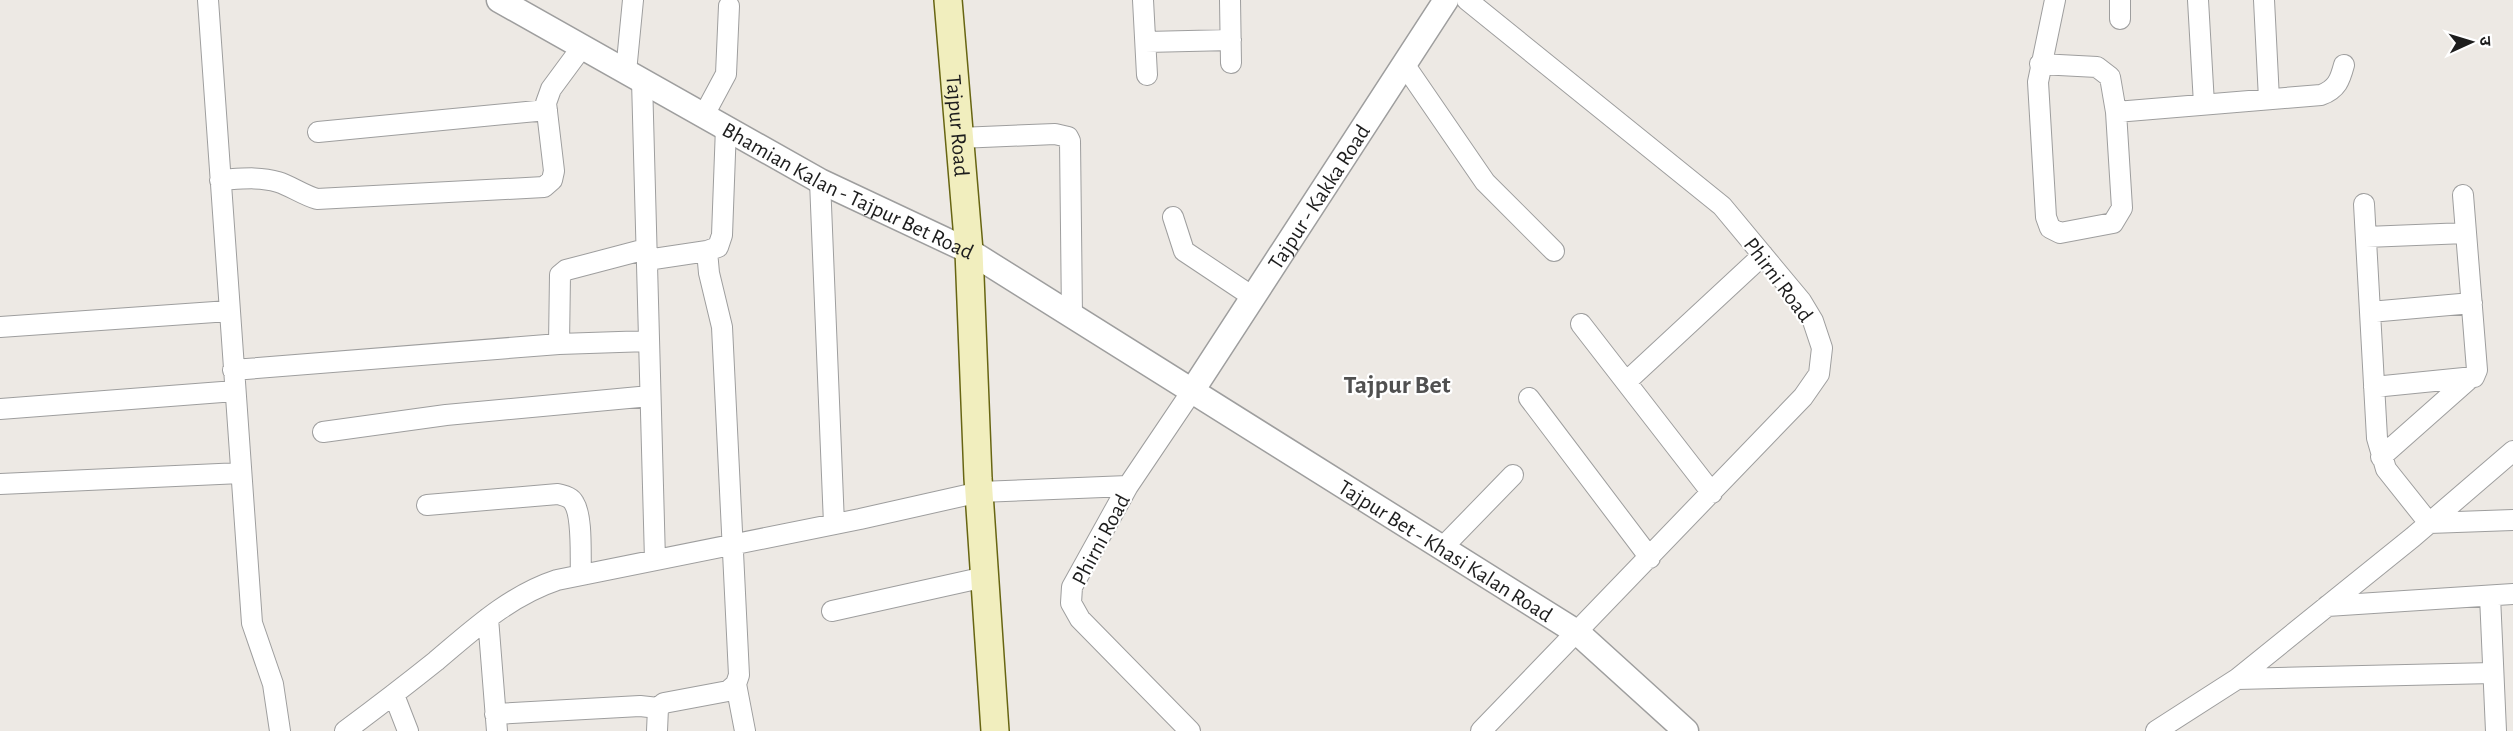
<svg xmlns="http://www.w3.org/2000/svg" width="2513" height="731" viewBox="0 0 2513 731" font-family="'Alegreya Sans','Noto Sans Devanagari',sans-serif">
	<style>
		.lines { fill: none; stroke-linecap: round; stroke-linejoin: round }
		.minor-casing { stroke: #9e9e9e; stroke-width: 22 }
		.tertiary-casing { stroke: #9e9e9e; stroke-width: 27 }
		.secondary-casing { stroke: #676512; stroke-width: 30 }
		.minor { stroke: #fff; stroke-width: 20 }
		.tertiary { stroke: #fff; stroke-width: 24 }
		.secondary { stroke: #f1eebe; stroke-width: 27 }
		.labels { text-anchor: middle; stroke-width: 4.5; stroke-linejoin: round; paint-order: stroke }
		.street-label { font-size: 22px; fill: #1d1d1d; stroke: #fff }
		.quarter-label { font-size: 26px; font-weight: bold; fill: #505050; stroke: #fff }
	</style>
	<rect width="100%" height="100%" fill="#ede9e4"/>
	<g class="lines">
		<defs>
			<path id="minor" d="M208 0 252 623 273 684 280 731
				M1143 0 1147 75
				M1230 0 1231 63
				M1467 0 1722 206 1801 301 1813 321 1822 348 1819 374 1803 397 1481 731
				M2120 0V19
				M2198 0 2204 104
				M2264 0 2269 99
				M1146 42 1231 40
				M1404 64 1485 182 1554 251
				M2040 64 2097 67 2110 77 2116 112 2122 208 2113 223 2060 233 2050 228 2046 217 2038 82 2055 0
				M626 72 633 0
				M642 80 655 560
				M2116 112 2321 95C2337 89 2340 80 2344 65
				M704 115 726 74 729 6
				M318 132 547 110
				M959 138 1055 134 1068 137 1070 141 1072 316
				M220 180C239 179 259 176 278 182 291 186 303 195 317 199L544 187 552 180 554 171 546 103 551 89 582 47
				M820 181 834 524
				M2364 204 2377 438 2386 469 2429 523 2513 520
				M1173 217 1184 251 1253 297
				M2366 237 2466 233
				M647 260 707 251 718 247 722 235 726 127
				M2370 312 2472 303
				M1581 324 1712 493
				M0 327 229 311
				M559 344 560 275 566 270 646 249
				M233 370 559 344 649 341
				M1626 382 1763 255
				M2374 387 2474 377 2477 370 2463 195
				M1529 398 1650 558
				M0 409 235 391
				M323 432 446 415 650 396
				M2381 457 2468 380
				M0 484 241 473
				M427 505 558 494C565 496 571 497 574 503 583 517 580 557 581 575
				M1442 548 1513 475
				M2490 596 2496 731
				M2327 606 2513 594
				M832 611 985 577
				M488 618 497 731
				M2237 679 2493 673
				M736 684 745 731
				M394 695 408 731
				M495 714 640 706 658 708
				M345 731C376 708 406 685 436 661 474 629 509 596 557 580L860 519 980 492 1128 486
				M657 731 658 708 664 703 728 691 736 684 739 675 722 327 709 273 707 251
				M1190 731 1080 619 1071 603 1072 587 1128 486 1192 391
				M2156 731 2237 679 2413 537 2513 451"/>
			<g id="tertiary">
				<path id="s1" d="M499 0 820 181 969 251 1578 633 1686 731"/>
				<path id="s2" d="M1192 391 1446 0"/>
			</g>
			<g id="secondary">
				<path id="s3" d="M948 0 969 251 978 478 995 731"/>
			</g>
		</defs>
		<use href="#minor" class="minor-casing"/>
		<use href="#tertiary" class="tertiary-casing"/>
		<use href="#secondary" class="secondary-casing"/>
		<use href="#minor" class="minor"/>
		<use href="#tertiary" class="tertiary"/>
		<use href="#secondary" class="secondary"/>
	</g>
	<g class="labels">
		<g class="street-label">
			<text dy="8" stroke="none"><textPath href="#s3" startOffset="126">Tajpur Road</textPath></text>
			<text dy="8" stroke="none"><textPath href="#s1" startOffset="398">Bhamian Kalan - Tajpur Bet Road</textPath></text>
			<text dy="8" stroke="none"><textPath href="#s2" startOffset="232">Tajpur - Kakka Road</textPath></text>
			<text transform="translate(1779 279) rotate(53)" y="8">Phirni Road</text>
			<text transform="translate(1100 539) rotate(-62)" y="8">Phirni Road</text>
			<text dy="8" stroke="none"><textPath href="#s1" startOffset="1096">Tajpur Bet - Khasi Kalan Road</textPath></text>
		</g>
		<g class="quarter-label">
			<text x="1397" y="393">Tajpur Bet</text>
		</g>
	</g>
	<g transform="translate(2471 42) rotate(86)" stroke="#ffffff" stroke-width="4.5" paint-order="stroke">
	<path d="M0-4.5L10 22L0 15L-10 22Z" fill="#1d1d1d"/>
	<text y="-9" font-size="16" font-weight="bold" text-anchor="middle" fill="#1d1d1d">उ</text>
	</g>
</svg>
